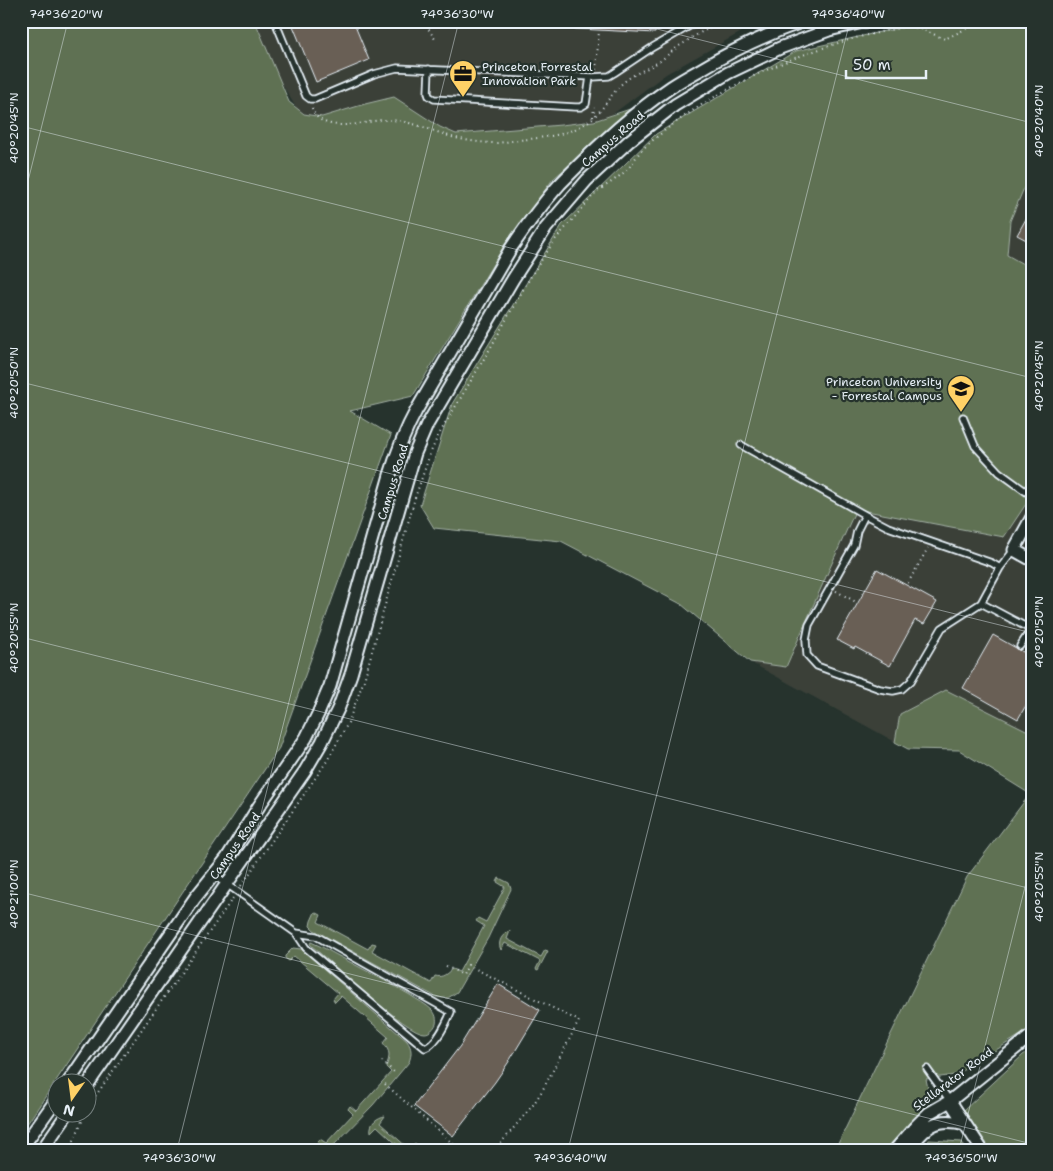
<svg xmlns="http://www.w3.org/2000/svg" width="1053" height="1171" viewBox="0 0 1053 1171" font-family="'Shantell Sans',sans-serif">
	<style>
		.built { fill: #3a4039 }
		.green { fill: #5f7153; stroke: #a4b1a6 }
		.building { fill: #695e54; stroke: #e8f1f8 }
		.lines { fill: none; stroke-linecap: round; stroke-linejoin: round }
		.service-casing { stroke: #e8f1f8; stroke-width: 9 }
		.minor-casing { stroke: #e8f1f8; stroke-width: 15 }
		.path { stroke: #e8f1f8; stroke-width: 2; stroke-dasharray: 1 4; stroke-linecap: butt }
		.service { stroke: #26332d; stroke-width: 5.5 }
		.minor { stroke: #26332d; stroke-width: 11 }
		.ticks { fill: none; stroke: #e8f1f8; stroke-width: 1; stroke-opacity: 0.45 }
		.labels { text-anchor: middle; stroke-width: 4.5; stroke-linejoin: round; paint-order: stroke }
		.poi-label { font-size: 12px; fill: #e8f1f8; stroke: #26332d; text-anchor: start }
		.street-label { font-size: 12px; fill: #e8f1f8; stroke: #26332d }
		.neatline { fill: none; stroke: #e8f1f8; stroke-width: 2 }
		.ticks-label { font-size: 12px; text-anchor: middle; fill: #e8f1f8 }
	</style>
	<rect width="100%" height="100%" fill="#26332d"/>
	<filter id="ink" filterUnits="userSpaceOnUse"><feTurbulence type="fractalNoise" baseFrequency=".02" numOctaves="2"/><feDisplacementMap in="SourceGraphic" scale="10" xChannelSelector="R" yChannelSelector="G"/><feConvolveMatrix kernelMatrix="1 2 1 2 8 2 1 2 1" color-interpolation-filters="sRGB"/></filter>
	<g filter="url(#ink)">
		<path class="built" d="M244 21H766L745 30 666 74 561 153 312 134Z
			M1032 164V754L936 701 908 749 750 662Z"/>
		<path class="green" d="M21 21H255L289 102 304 114 322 117 365 104 394 97 440 127 456 134 561 125 594 121 636 107 553 179 504 246 413 396 350 411 391 435 279 748 21 1133Z
			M929 21H1032V169L1010 221 1007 255 1032 269V495L1004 537 856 509 786 667 750 662 681 604 561 541 434 528 420 505 452 404 562 225 656 134 796 51Z
			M946 690 1032 733V1028L955 1075 926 1079 930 1098 893 1150H835L967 877 1030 794 959 750 908 749 895 742 900 714Z
			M499 878 509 883 511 889 488 938 457 992 448 998H442L436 997 314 930 310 926 311 921 315 912 321 915 318 922 368 949 372 943 376 944 372 951 431 983 435 976C443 978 446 974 452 969L459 972 484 926 476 921 478 918 486 922 505 887 497 882Z
			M510 931 507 939 541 957 545 950 548 951 538 970 536 969 540 961 505 943 501 950C497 942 502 934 510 931Z
			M311 942 322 947C351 963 381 978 410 995 417 1000 426 1004 432 1010 436 1014 437 1019 436 1024 434 1028 430 1033 425 1033 409 1035 326 959 310 944Z
			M293 948 301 949 407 1041C412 1048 412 1054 409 1062L373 1105 331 1148C324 1150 322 1148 317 1142L320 1139 326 1143 353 1114 348 1109 350 1106 356 1111 391 1072 386 1067C390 1056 391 1052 383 1043L388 1037 341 996 335 1002 333 999 338 993 294 956 289 961 285 958V956Z
			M1032 1049V1150H991L964 1110 1023 1055Z
			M385 1116 380 1123 409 1149 415 1143 417 1145 413 1150H403L377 1126 371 1132C369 1123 378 1117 385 1116Z
			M929 1140 962 1142 966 1150H922Z"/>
		<path class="building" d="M291 21H353L369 60 316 82Z
			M560 21H656L655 33 560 28Z
			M1032 208V243L1017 235Z
			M877 569 937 602 924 624 915 620 890 666 855 647 854 649 837 640Z
			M993 635 1032 657V695L1018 719 963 688Z
			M498 984 540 1010 508 1063 495 1082 453 1136 414 1106 460 1046Z"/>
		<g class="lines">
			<defs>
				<path id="service" d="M275 21 306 96 310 99H315L374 74 397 68 593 77 609 76 614 73 653 47 698 21
					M429 69 428 93 429 96 434 99 575 107H581L586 104 590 77
					M963 417 975 446 999 472 1032 496
					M741 445 865 515
					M1000 568 992 563 888 527 865 515 857 531 854 545 809 625 806 640 807 655 817 666 880 689 893 691 902 689 911 681 942 628 981 603 1000 568 1014 550
					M981 603 1032 630
					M1020 646 1032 628
					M214 875 296 933 306 948 425 1048C436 1044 446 1024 451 1012L316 936 296 933
					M927 1069 950 1101"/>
				<path id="minor" d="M1032 517 1014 550 1032 560
					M67 1084 195 898 227 858 259 806 306 738 318 714 330 686 390 475C397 452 405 431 416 411L511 248C526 226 542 204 560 184 594 149 631 114 671 87 680 81 689 76 698 71 731 51 767 34 804 21
					M88 1084 305 771 322 742 339 707 351 674 415 453 427 425 513 279 546 228 587 180 629 141 675 105 728 73 780 48 829 30 867 21
					M950 1101 982 1150
					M21 1149 58 1097
					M42 1150 67 1114
					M895 1150 915 1127 929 1113 950 1101 1032 1035
					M908 1150C925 1127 936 1116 965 1124"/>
			</defs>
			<use href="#service" class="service-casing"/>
			<use href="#minor" class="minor-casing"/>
			<path class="path" d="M423 21 435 39
				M596 70 599 31
				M312 108C318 129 347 126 364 123 370 122 377 120 383 120 408 119 429 130 452 137 467 141 482 143 497 143 505 142 512 141 520 140 548 137 576 135 597 114 607 104 613 91 624 82 634 73 648 69 660 61 668 55 675 48 684 43 696 34 710 28 724 21
				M593 117 594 107
				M908 583 928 548
				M836 591 856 602
				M241 886 327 761 348 723 364 680 415 498 430 454 438 436 491 347 516 302 534 271 555 240 597 191C608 185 619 177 628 169 631 165 634 160 637 156 641 150 647 145 653 140 715 89 789 55 867 35 879 33 901 26 912 27 924 29 934 35 945 39L982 21
				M446 966 463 975 468 965 579 1021 542 1091 533 1105 495 1150
				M382 1061 394 1072
				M385 1084 460 1150
				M88 1109 92 1101 233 898
				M70 1150 85 1114"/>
			<use href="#service" class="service"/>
			<use href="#minor" class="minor"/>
		</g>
	</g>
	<path class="ticks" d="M625 21 1032 123M21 126 1032 378M21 209 68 21M21 382 1032 633M21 637 1032 889M21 892 1032 1144M21 1148 29 1150M177 1150 459 21M568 1150 850 21M959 1150 1032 859"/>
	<defs>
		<symbol id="office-pin" viewBox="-11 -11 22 30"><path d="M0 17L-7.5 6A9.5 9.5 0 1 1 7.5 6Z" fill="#ffd166" stroke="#26332d"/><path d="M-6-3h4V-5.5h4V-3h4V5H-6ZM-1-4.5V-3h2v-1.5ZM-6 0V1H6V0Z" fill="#111"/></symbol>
		<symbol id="university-pin" viewBox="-11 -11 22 30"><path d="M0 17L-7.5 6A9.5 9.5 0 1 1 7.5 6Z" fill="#ffd166" stroke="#26332d"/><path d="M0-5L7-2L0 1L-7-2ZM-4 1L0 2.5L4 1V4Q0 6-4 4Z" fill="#111"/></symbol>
	</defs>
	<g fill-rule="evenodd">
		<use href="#office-pin" x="447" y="58" width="32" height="43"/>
		<use href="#university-pin" x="945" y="373" width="32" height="43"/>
	</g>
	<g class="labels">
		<g class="poi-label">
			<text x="482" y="71">Princeton Forrestal<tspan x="482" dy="14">Innovation Park</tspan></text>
			<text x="942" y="386" text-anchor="end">Princeton University<tspan x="942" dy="14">- Forrestal Campus</tspan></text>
		</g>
		<g class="street-label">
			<text transform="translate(613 139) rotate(-41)" y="4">Campus Road</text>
			<text transform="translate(393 482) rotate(-73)" y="4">Campus Road</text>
			<text transform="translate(235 846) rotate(-55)" y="4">Campus Road</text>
			<text transform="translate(953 1079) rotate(-37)" y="4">Stellarator Road</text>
		</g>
	</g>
	<rect width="1053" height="1171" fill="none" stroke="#26332d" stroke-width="55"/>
	<g transform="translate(72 1098) rotate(194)"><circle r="24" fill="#26332d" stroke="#747f7e"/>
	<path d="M0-4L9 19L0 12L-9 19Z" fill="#ffd166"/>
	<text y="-8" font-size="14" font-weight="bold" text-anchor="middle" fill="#e8f1f8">N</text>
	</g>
	<path d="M846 70v8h80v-8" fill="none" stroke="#e8f1f8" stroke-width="2.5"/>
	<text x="853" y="70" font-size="15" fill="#e8f1f8" stroke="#26332d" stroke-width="4" paint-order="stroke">50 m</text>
	<rect x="28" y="28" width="998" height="1116" class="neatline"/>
	<g class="ticks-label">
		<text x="66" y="18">74°36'20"W</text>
		<text x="457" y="18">74°36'30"W</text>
		<text x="848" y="18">74°36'40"W</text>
		<text transform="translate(1039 121) rotate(-90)" y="4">40°20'40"N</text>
		<text transform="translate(14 128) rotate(-90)" y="4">40°20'45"N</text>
		<text transform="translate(1039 376) rotate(-90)" y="4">40°20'45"N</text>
		<text transform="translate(14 383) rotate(-90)" y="4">40°20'50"N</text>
		<text transform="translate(1039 632) rotate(-90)" y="4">40°20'50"N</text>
		<text transform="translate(14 638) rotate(-90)" y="4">40°20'55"N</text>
		<text transform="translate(1039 887) rotate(-90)" y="4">40°20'55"N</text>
		<text transform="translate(14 894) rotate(-90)" y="4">40°21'00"N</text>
		<text x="179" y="1162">74°36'30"W</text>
		<text x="570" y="1162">74°36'40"W</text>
		<text x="961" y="1162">74°36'50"W</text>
	</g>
</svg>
